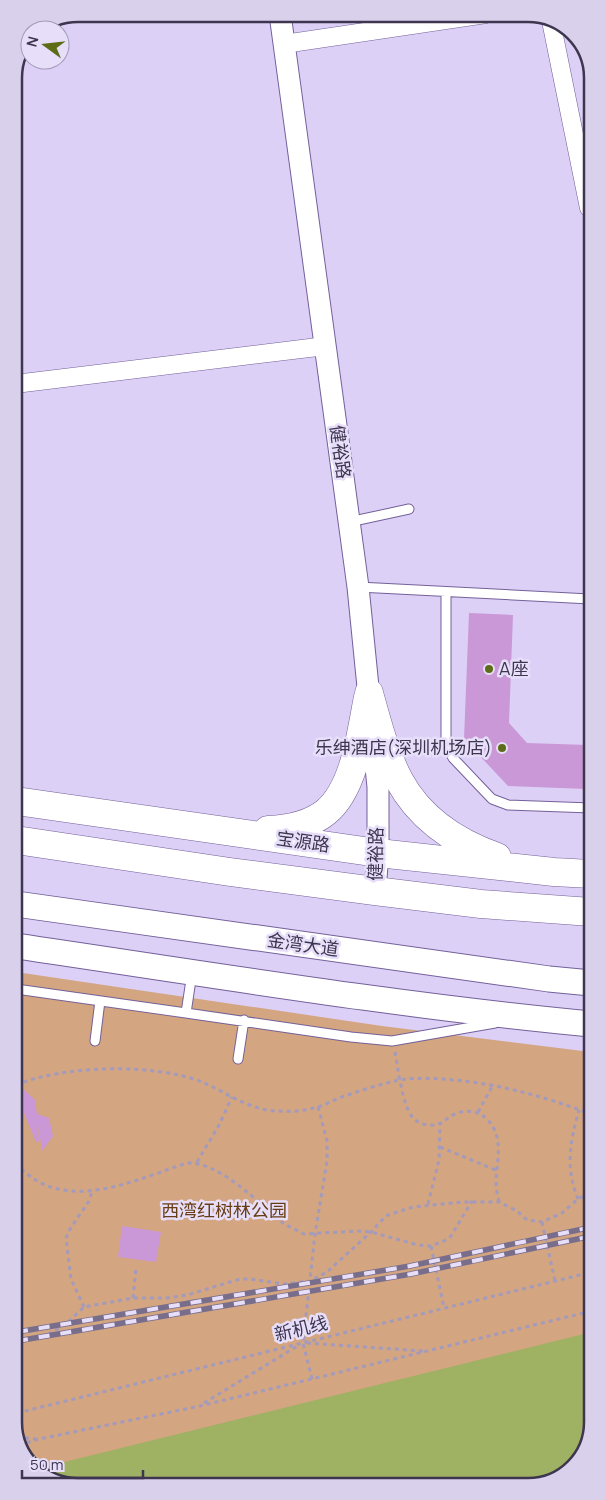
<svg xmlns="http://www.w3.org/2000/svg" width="606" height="1500" viewBox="0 0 606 1500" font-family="Manrope,'Noto Sans SC',sans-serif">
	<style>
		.green { fill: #d3a581 }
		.water { fill: #9fb163 }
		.building { fill: #ca98d6 }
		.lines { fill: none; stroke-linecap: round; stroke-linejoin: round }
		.service-casing { stroke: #746099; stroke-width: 11 }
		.minor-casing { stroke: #746099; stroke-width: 19 }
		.tertiary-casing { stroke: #746099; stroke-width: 23 }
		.secondary-casing { stroke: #746099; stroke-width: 27 }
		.primary-casing { stroke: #746099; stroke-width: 29 }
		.path { stroke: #a49abc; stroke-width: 3; stroke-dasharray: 4 4; stroke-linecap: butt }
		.service { stroke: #fff; stroke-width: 9 }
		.minor { stroke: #fff; stroke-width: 18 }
		.tertiary { stroke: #fff; stroke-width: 21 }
		.secondary { stroke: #fff; stroke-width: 25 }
		.primary { stroke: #fff; stroke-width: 28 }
		.rail-casing { stroke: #786e8c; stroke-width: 5.5 }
		.rail { stroke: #e7dffa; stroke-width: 4; stroke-dasharray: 11; stroke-linecap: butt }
		.poi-dot { fill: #5d6c17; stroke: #e7dffa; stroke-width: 2 }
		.labels { text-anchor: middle; stroke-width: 5; stroke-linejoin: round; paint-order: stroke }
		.street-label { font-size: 18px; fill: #3e364f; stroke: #e7dffa }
		.poi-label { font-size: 18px; fill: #3e364f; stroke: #e7dffa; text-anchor: start }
		.park-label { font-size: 18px; fill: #683d15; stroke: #e7dffa }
		.rim { fill: none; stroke: #3e364f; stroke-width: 2.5 }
	</style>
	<rect width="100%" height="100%" fill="#dcd0f7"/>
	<path class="green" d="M16 972 382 1026 591 1052 592 1354 74 1486 39 1473 17 1442Z"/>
	<path class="water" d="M592 1332V1422L579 1461 548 1483 74 1486 39 1473 36 1469Z"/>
	<path class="building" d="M469 613 513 615 509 723 527 743 588 745 586 789 508 786 464 739Z
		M16 1082 35 1100 37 1114 49 1118 53 1136 42 1151 38 1125 39 1141 36 1142 22 1108 16 1103Z
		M122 1226 161 1232 156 1262 118 1257Z"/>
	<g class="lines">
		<defs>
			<path id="service" d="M349 522 409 509
				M358 587 590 599
				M446 592V743L453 758 492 799 508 805 591 808
				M16 989 186 1013 192 973
				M186 1013 351 1037 392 1041 495 1023
				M95 1041 100 1001
				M238 1059 244 1020"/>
			<path id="minor" d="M551 21 589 208
				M284 44 486 14
				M15 384 326 346"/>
			<path id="tertiary" d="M280 14 358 587 378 787V853L375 891"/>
			<path id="secondary" d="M16 904 549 979 591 983
				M16 946C207 974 399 1006 591 1024"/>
			<path id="primary" d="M369 693C377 722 385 753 399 780 420 819 457 843 497 857
				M16 801 378 853 554 872 591 874
				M268 830C288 829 310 825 326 812 355 788 361 732 368 697
				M16 840 230 872 375 891 481 904 591 912"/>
		</defs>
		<use href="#service" class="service-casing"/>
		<use href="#minor" class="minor-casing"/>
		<use href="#tertiary" class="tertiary-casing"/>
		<use href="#secondary" class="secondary-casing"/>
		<use href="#primary" class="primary-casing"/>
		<path class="path" d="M395 1052C398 1069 402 1102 411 1115 416 1124 429 1127 438 1124 443 1123 446 1119 451 1116 468 1106 487 1112 495 1131 502 1149 496 1165 496 1183 496 1190 498 1196 499 1202
			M16 1085C64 1065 154 1063 202 1082 228 1093 250 1111 279 1111 292 1112 305 1111 317 1107 326 1105 335 1099 345 1096 362 1090 381 1084 399 1080 413 1078 427 1078 441 1079 493 1082 543 1096 591 1114
			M478 1112 493 1085
			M440 1147 498 1171
			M197 1162 219 1125 232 1097
			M16 1163C62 1217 134 1180 187 1163 218 1161 261 1204 284 1224L304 1234 358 1231 371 1232 418 1245 431 1246 444 1241 451 1236 472 1201
			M16 1179 23 1171
			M578 1199C565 1167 570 1142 579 1110
			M428 1204 439 1160 440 1124
			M542 1222 555 1281
			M431 1246 444 1308
			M133 1298 136 1268
			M84 1307 71 1279 66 1238 70 1229 89 1201 92 1191
			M17 1341 47 1335 66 1324 84 1307 133 1298H167L187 1295 240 1279H250L284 1284 310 1281 327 1272 371 1232 381 1221 388 1215 413 1207 462 1202H499L517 1211 527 1220 542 1222 562 1213 578 1199 592 1191
			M307 1343 423 1351
			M312 1379 303 1343 315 1234 327 1161V1141L318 1107
			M204 1403 299 1345
			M17 1413 592 1272
			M17 1437 36 1439
			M19 1445 39 1439 200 1406 592 1311"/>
		<use href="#service" class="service"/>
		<use href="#minor" class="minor"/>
		<use href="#tertiary" class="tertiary"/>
		<use href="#secondary" class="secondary"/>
		<use href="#primary" class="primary"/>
		<defs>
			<path id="rail" d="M17 1332 410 1266 592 1227
				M17 1341 411 1274 592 1236"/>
		</defs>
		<use href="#rail" class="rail-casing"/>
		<use href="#rail" class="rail"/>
	</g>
	<g class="poi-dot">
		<circle cx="489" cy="669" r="5"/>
		<circle cx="502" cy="748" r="5"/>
	</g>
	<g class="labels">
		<g class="street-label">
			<text transform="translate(340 452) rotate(82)" y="6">健裕路</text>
			<text transform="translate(303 842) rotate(8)" y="6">宝源路</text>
			<text transform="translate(376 854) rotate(-89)" y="6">健裕路</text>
			<text transform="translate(303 945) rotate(8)" y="6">金湾大道</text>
			<text transform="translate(301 1329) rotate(-14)" y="6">新机线</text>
		</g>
		<g class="poi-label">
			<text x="499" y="675">A座</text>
			<text x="492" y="754" text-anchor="end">乐绅酒店(深圳机场店)</text>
		</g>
		<g class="park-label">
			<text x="224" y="1217">西湾红树林公园</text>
		</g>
	</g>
	<path d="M0 0H606V1500H0ZM78 22H528A56 56 0 0 1 584 78V1422A56 56 0 0 1 528 1478H78A56 56 0 0 1 22 1422V78A56 56 0 0 1 78 22Z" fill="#d9d1ec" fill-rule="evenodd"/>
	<path class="rim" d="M78 22H528A56 56 0 0 1 584 78V1422A56 56 0 0 1 528 1478H78A56 56 0 0 1 22 1422V78A56 56 0 0 1 78 22Z"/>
	<g transform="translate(45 45) rotate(285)"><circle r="24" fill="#e7dffa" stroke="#a39bb6"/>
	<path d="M0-4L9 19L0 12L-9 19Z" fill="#5d6c17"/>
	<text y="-8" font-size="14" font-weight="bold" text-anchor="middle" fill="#3e364f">N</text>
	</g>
	<path d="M22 1470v8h121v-8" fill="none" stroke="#3e364f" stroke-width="2.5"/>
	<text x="30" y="1470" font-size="15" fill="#3e364f" stroke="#e7dffa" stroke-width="4" paint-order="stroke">50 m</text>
</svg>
